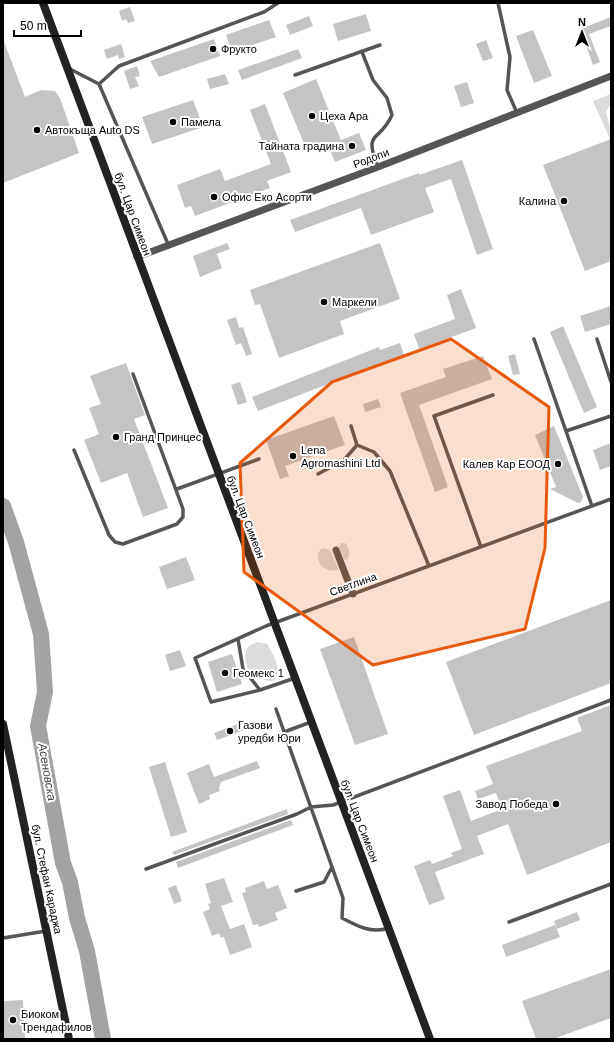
<svg xmlns="http://www.w3.org/2000/svg" width="614" height="1042" viewBox="0 0 614 1042" font-family="Arial,sans-serif">
	<style>
		.green { fill: #dcdcdc }
		.lines { fill: none; stroke-linecap: round; stroke-linejoin: round }
		.river { stroke: #a3a3a3; stroke-width: 16 }
		.building { fill: #c4c4c4 }
		.lane { stroke: #555; stroke-width: 3.5 }
		.street { stroke: #555; stroke-width: 7 }
		.secondary { stroke: #222; stroke-width: 8 }
		.marked { fill: #e8590c; fill-opacity: 0.2; stroke: #e8590c; stroke-width: 3; stroke-linejoin: round }
		.poi-dot { fill: #000; stroke: #fff; stroke-width: 1.5 }
		.labels { text-anchor: middle; stroke-width: 4; stroke-linejoin: round; paint-order: stroke }
		.poi-label { font-size: 11px; fill: #000; stroke: #fff; text-anchor: start }
		.street-label { font-size: 11px; fill: #000; stroke: #fff }
		.water-label { font-size: 12px; font-style: italic; fill: #444; stroke: #fff }
	</style>
	<rect width="100%" height="100%" fill="#fff"/>
	<path class="green" d="M611 94V103L606 112 611 131 610 139 593 101Z
		M341 543H345C349 548 351 554 347 560L344 559 339 547Z
		M324 548 330 550 339 570C326 573 313 563 320 550Z
		M258 642 267 644C273 654 283 670 274 681 267 681 259 679 253 675 246 669 242 653 249 646 251 644 255 643 258 642Z"/>
	<g class="lines">
		<path class="river" d="M3 506 16 542 41 634 45 692 38 726 63 863 70 882 77 918 87 951 103 1039"/>
	</g>
	<path class="building" d="M130 7 135 21 128 23 126 19 122 21 119 11Z
		M366 14 371 31 338 41 333 24Z
		M309 16 313 26 290 35 286 25Z
		M611 17V26L589 34 600 62 593 65 580 29Z
		M269 20 276 37 232 52 226 35Z
		M533 30 552 76 534 83 516 36Z
		M3 39 25 97 41 90 55 91 60 98 79 153 3 183Z
		M214 39 220 56 159 77 150 61Z
		M486 40 493 58 483 61 476 44Z
		M121 44 125 57 119 59 118 55 107 59 104 50Z
		M298 49 302 58 242 80 238 70Z
		M137 66 140 76 135 77 139 86 130 89 124 71Z
		M225 74 229 84 210 89 207 79Z
		M316 79 341 140 359 133 366 150 335 162 328 145 308 153 283 93Z
		M467 82 474 103 461 107 454 86Z
		M193 100 203 127 152 144 142 117Z
		M265 104 291 172 267 181 270 188 195 216 191 206 185 208 177 185 220 169 225 181 271 164 250 110Z
		M611 139V261L585 271 543 165Z
		M462 160 493 249 477 255 451 179 425 188 434 212 371 235 361 208 295 232 290 220 419 173V175Z
		M227 243 230 249 217 254 222 268 200 277 193 256Z
		M380 243 400 299 340 321 344 334 279 358 260 304 255 305 250 290Z
		M461 289 476 328 419 349 414 334 455 319 447 295Z
		M611 306V324L585 332 580 316Z
		M236 317 239 328 243 327 252 354 246 356 241 343 236 345 227 320Z
		M563 326 597 407 584 413 550 332Z
		M400 343 404 355 258 411 252 397 379 347 380 350Z
		M515 354 520 374 513 375 508 356Z
		M483 356 492 379 419 405 448 487 435 492 400 393 446 377 443 369Z
		M126 363 145 415 134 419 168 508 143 517 127 473 101 483 84 440 99 434 89 408 101 404 90 376Z
		M240 382 247 402 238 405 231 385Z
		M378 399 381 407 365 412 363 404Z
		M334 416 345 445 285 466 289 476 280 479 266 440Z
		M554 426 583 497 581 502 578 503 550 489 556 487 535 435Z
		M611 443V466L600 470 593 450Z
		M186 557 195 580 167 589 159 567Z
		M611 600V683L474 735 446 662Z
		M354 637 388 734 355 745 320 649Z
		M180 650 186 666 170 671 165 655Z
		M232 654 242 684 217 692 208 662Z
		M611 705V842L527 875 508 824 477 836 484 854 435 872 445 899 429 905 414 866 430 860 432 864 453 856 451 853 462 849 443 796 460 790 471 821 502 809 496 793 478 799 475 791 493 784 486 766 582 731 577 718Z
		M244 722 247 729 217 740 214 733Z
		M257 761 260 768 221 782 219 788 220 791 209 795 210 799 199 804 187 773 209 764 214 777Z
		M165 762 187 832 171 837 149 767Z
		M287 809 288 814 174 855 172 852Z
		M291 820 293 825 178 868 176 862Z
		M224 878 233 902 221 906 230 929 244 924 252 947 230 955 224 937 221 938 219 933 212 936 203 912 210 909 208 904 211 903 205 884Z
		M264 881 267 889 278 885 287 908 275 913 278 920 259 927 258 924 253 925 242 893 246 892 245 888Z
		M176 885 182 901 174 904 168 888Z
		M577 912 580 920 557 929 554 921Z
		M555 925 560 937 506 957 502 945Z
		M611 969V1018L553 1039H536L522 1001Z
		M23 1000 25 1039H3V1001Z"/>
	<g class="lines">
		<path class="lane" d="M498 3 510 57 507 90 517 113
			M362 52 373 80 387 98 392 115C379 144 363 129 378 167
			M68 68 99 84 168 244
			M295 75 380 45
			M99 84 119 66 264 12 278 3
			M534 339 592 506
			M597 339 611 382
			M351 426 357 445 374 452 390 471 429 566
			M566 431 611 416
			M74 450 109 535 115 542 123 544 177 524 183 517V509L133 374
			M318 474 344 460 357 445
			M177 489 259 459
			M481 547 434 416 493 395
			M238 639 243 669 260 690 295 678
			M260 690 211 702 195 658 266 626 611 499
			M276 709 343 898 342 918C357 926 372 934 388 928
			M284 732 311 722
			M146 869 297 814 311 807 333 805 611 700
			M296 891 324 882 332 867
			M509 922 611 884
			M3 938 46 931"/>
		<path class="street" d="M137 257 378 167 611 76
			M336 550 353 594"/>
		<path class="secondary" d="M43 3 430 1039
			M3 724 69 1039"/>
	</g>
	<path class="marked" d="M451 339 549 407 545 548 525 629 373 665 244 572 240 463 332 382Z"/>
	<g class="poi-dot">
		<circle cx="213" cy="49" r="4"/>
		<circle cx="312" cy="116" r="4"/>
		<circle cx="173" cy="122" r="4"/>
		<circle cx="37" cy="130" r="4"/>
		<circle cx="352" cy="146" r="4"/>
		<circle cx="214" cy="197" r="4"/>
		<circle cx="564" cy="201" r="4"/>
		<circle cx="324" cy="302" r="4"/>
		<circle cx="116" cy="437" r="4"/>
		<circle cx="293" cy="456" r="4"/>
		<circle cx="558" cy="464" r="4"/>
		<circle cx="225" cy="673" r="4"/>
		<circle cx="230" cy="731" r="4"/>
		<circle cx="556" cy="804" r="4"/>
		<circle cx="13" cy="1020" r="4"/>
	</g>
	<g class="labels">
		<g class="poi-label">
			<text x="221" y="53">Фрукто</text>
			<text x="320" y="120">Цеха Ара</text>
			<text x="181" y="126">Памела</text>
			<text x="45" y="134">Автокъща Auto DS</text>
			<text x="344" y="150" text-anchor="end">Тайната градина</text>
			<text x="222" y="201">Офис Еко Асорти</text>
			<text x="556" y="205" text-anchor="end">Калина</text>
			<text x="332" y="306">Маркели</text>
			<text x="124" y="441">Гранд Принцес</text>
			<text x="301" y="454">Lena<tspan x="301" dy="13">Agromashini Ltd</tspan></text>
			<text x="550" y="468" text-anchor="end">Калев Кар ЕООД</text>
			<text x="233" y="677">Геомекс 1</text>
			<text x="238" y="729">Газови<tspan x="238" dy="13">уредби Юри</tspan></text>
			<text x="548" y="808" text-anchor="end">Завод Победа</text>
			<text x="21" y="1018">Биоком<tspan x="21" dy="13">Трендафилов</tspan></text>
		</g>
		<g class="street-label">
			<text transform="translate(371 158) rotate(-21)" y="4">Родопи</text>
			<text transform="translate(133 214) rotate(70)" y="4">бул. Цар Симеон</text>
			<text transform="translate(246 517) rotate(69)" y="4">бул. Цар Симеон</text>
			<text transform="translate(353 584) rotate(-20)" y="4">Светлина</text>
			<text transform="translate(360 821) rotate(69)" y="4">бул. Цар Симеон</text>
			<text transform="translate(47 879) rotate(78)" y="4">бул. Стефан Караджа</text>
		</g>
		<g class="water-label">
			<text transform="translate(47 772) rotate(80)" y="4">Асеновска</text>
		</g>
	</g>
	<rect width="614" height="1042" fill="none" stroke="#000000" stroke-width="8"/>
	<g transform="translate(582 32)" stroke="#ffffff" stroke-width="3" paint-order="stroke">
	<path d="M0-3L7 15L0 10L-7 15Z" fill="#000000"/>
	<text y="-6" font-size="11" font-weight="bold" text-anchor="middle" fill="#000000">N</text>
	</g>
	<path d="M14 30v6h67v-6" fill="none" stroke="#000000" stroke-width="2"/>
	<text x="20" y="30" font-size="12" fill="#000000" stroke="#ffffff" stroke-width="3" paint-order="stroke">50 m</text>
</svg>
